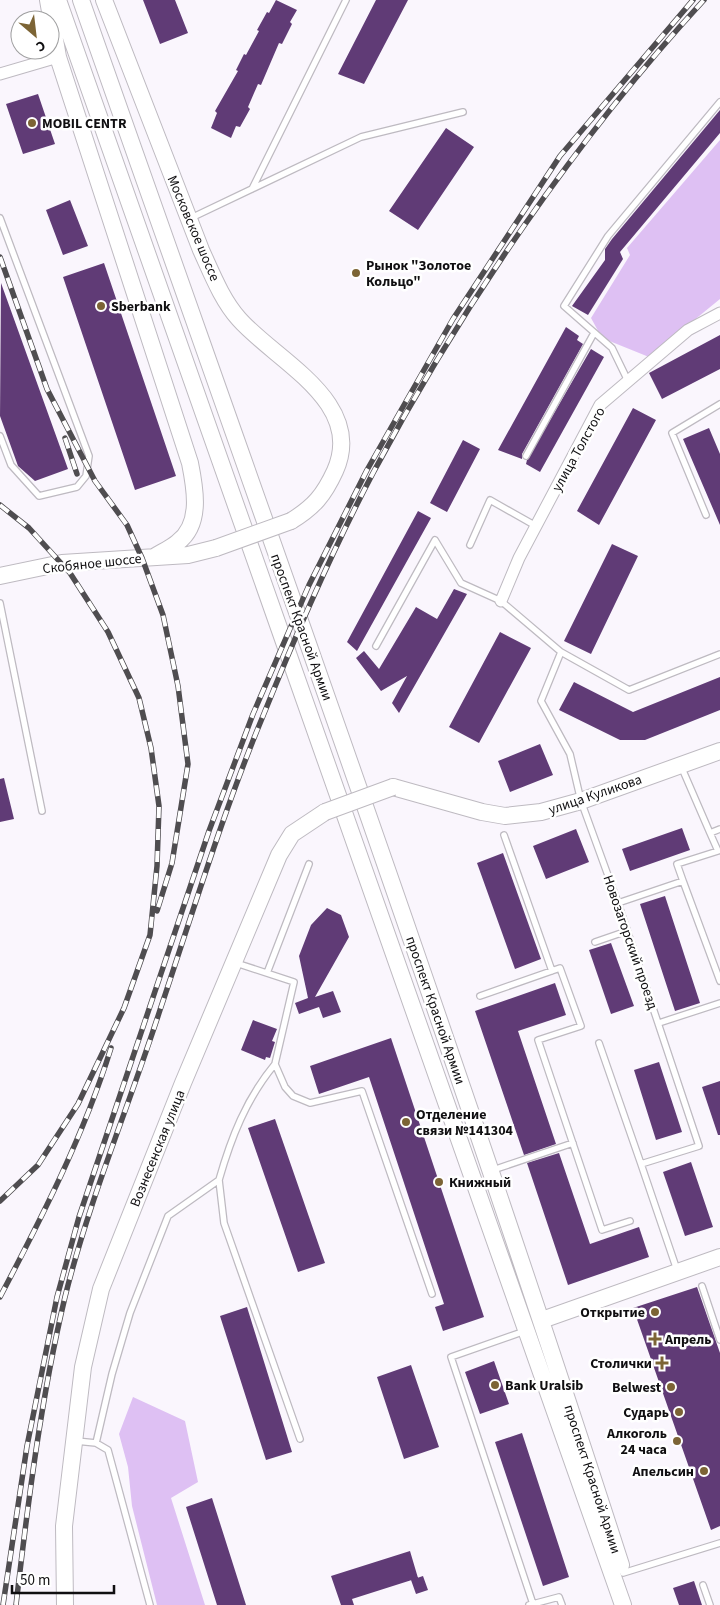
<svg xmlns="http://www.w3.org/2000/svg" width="720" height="1605" viewBox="0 0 720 1605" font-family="'Source Sans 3',sans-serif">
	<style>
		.green { fill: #dec0f3 }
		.building { fill: #603b76 }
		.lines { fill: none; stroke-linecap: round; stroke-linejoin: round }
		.service-casing { stroke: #bebac1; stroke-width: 8 }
		.minor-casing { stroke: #bebac1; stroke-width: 13 }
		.secondary-casing { stroke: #bebac1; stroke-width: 18 }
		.service { stroke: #fff; stroke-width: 5.5 }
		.minor { stroke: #fff; stroke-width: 11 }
		.secondary { stroke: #fff; stroke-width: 16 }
		.rail-casing { stroke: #4f4d50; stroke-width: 5.5 }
		.rail { stroke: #fff; stroke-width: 4; stroke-dasharray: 11; stroke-linecap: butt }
		.secondary-bridge-casing { stroke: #bebac1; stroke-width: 18; stroke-linecap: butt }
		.secondary-bridge { stroke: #fff; stroke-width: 16 }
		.poi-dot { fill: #7c6435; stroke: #fff; stroke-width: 2 }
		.labels { text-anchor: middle; stroke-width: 5; stroke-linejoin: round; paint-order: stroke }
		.poi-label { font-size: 14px; font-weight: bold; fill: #100f11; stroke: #fff; text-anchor: start }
		.street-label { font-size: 14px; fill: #100f11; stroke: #fff }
	</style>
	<rect width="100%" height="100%" fill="#faf6fd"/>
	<path class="green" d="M720 140V299L649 357 602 338 591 318 630 255 627 248Z
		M133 1397 185 1421 198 1482 171 1498 205 1605H157L132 1506 128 1467 119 1434Z"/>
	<path class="building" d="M143 0H175L188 33 160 44Z
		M276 0 297 10 290 22 292 24 282 44 279 43 261 85 258 84 248 107 250 109 240 127 236 126 231 138 211 128 217 113 215 111 238 71 236 70 244 54 246 55 259 31 257 30 267 12 269 13Z
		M376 0H408L364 84 338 74Z
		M38 94 55 144 23 154 6 104Z
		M720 110V133L620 252 623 259 588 315 572 306 605 260V249L612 239Z
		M446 128 474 147 418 230 389 211Z
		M70 200 88 246 63 255 46 210Z
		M104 263 176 476 135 490 63 277Z
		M1 283 68 469 35 481 18 466 0 416Z
		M566 327 579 336 577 340 583 344 522 454V459L498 450Z
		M720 335V369L662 399 649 373Z
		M591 349 604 357 540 472 526 464 527 460Z
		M633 408 656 420 599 525 577 511Z
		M709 428 720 454V525L683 439Z
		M463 440 480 449 447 512 430 503Z
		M418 511 431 518 357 651 347 642Z
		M612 544 638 556 591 654 564 641Z
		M454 589 467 594 399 713 392 703 407 676 381 691 356 658 364 651 379 669 416 607 437 619Z
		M500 632 531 648 479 743 449 727Z
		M720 677V710L645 740H620L559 710 574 682 633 712Z
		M540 744 553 775 510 792 498 761Z
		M4 778 14 819 0 822V779Z
		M682 828 690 850 630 871 622 849Z
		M576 829 589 862 546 879 533 846Z
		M503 853 541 959 515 969 477 863Z
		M665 896 700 1003 675 1011 640 904Z
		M327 908 341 915 349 937 315 997 333 991 341 1012 323 1018 319 1007 299 1014 295 1003 308 998 299 956 311 925Z
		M611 943 634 1006 611 1014 589 950Z
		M555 983 566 1015 518 1031 556 1144 524 1155 475 1011Z
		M253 1020 277 1029 272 1041 275 1042 270 1058 266 1057 265 1060 241 1050Z
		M391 1038 484 1317 443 1331 435 1307 444 1304 369 1077 319 1094 310 1066Z
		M659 1062 682 1132 656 1140 634 1070Z
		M720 1081V1135H718L702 1087Z
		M275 1119 325 1263 298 1272 248 1128Z
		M559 1153 590 1244 639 1227 649 1257 568 1285 527 1163Z
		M691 1162 713 1227 685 1236 663 1172Z
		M697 1287 720 1353V1526L711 1530 633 1308Z
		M247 1307 292 1452 266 1460 220 1316Z
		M494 1361 509 1404 480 1414 465 1372Z
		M411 1365 439 1447 404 1459 377 1377Z
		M522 1433 569 1577 543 1586 495 1442Z
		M212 1498 246 1605H217L186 1507Z
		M410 1551 418 1578 352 1599 354 1605H341L331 1576Z
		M423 1576 428 1590 416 1594 411 1580Z
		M694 1581 702 1605H679L673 1588Z"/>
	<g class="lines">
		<defs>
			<path id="service" d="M252 189 346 0
				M0 218 89 456 86 476 77 487 39 496 11 465 0 436
				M191 218 361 137 463 112
				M628 381 612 348 564 306 608 236 720 102
				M526 456 594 333
				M706 515 672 433 720 404
				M470 545 490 500 536 526
				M0 603 42 811
				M376 646 435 540 461 583 501 601 561 652 541 701 570 754 581 801 618 903 699 1146 641 1164 677 1270
				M561 652 629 690 720 654
				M681 766 710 833 720 829
				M504 835 552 971
				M683 881 677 864 718 851 710 833
				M618 903 683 881 720 981
				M595 942 627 931
				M236 963 294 982 275 1064 285 1087 293 1096 310 1103 362 1091 432 1294
				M267 973 309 864
				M480 996 560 968 581 1026 538 1040 602 1230 630 1221
				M659 1023 720 1003
				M599 1043 641 1164
				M493 1170 573 1143
				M219 1180C231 1138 246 1099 275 1064
				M702 1286 720 1340
				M525 1331 451 1357 533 1604
				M76 1441 96 1443
				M623 1573 720 1543
				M703 1585 710 1605
				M150 1605 108 1450 96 1443 112 1374 130 1313 168 1216 219 1180 224 1223 300 1439
				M529 1605 559 1597 562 1605"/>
			<path id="minor" d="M0 74 58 57
				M501 601 519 558 600 405 688 330 720 313"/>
			<path id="secondary" d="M48 0 58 57 190 463C195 488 202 524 178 542 171 548 162 552 154 557
				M58 0 623 1605
				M81 0C264 521 452 1040 621 1565
				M104 0 201 250C212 274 222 300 239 319 276 361 366 402 335 471 324 495 314 507 291 521
				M0 576 62 563 188 555 216 548
				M393 787 482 812 505 816 541 812 581 801 720 751
				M542 1320 720 1257
				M65 1605 64 1526 83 1367 101 1289 183 1083 279 855 292 834 325 812"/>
		</defs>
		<use href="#service" class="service-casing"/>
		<use href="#minor" class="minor-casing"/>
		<use href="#secondary" class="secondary-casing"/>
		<use href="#service" class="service"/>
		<use href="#minor" class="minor"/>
		<use href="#secondary" class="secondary"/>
		<defs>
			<path id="rail" d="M0 257 47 389 95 481 127 525 142 558 163 615 178 686 188 764 172 863 157 911
				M65 438 77 474
				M0 505 29 528 70 573 108 632 139 698 151 748 159 806 157 866 150 935 124 1008 78 1104 38 1165 0 1201
				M0 1297C42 1217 84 1135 111 1048
				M3 1605 27 1446 57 1297 79 1217 209 831 253 714 309 585 367 470 453 319 560 156 693 0
				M16 1605C28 1502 41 1398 65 1297 89 1200 129 1106 160 1010 193 912 223 812 263 716 296 634 332 551 373 473 462 306 576 139 704 0"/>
		</defs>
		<use href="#rail" class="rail-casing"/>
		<use href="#rail" class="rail"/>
		<defs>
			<path id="secondary-bridge" d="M216 548 291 521
				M325 812 393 787"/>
		</defs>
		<use href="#secondary-bridge" class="secondary-bridge-casing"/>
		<use href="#secondary-bridge" class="secondary-bridge"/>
	</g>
	<g class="poi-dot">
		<circle cx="32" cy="123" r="5"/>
		<circle cx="356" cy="273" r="5"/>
		<circle cx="101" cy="306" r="5"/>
		<circle cx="406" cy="1122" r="5"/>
		<circle cx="439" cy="1182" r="5"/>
		<circle cx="655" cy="1312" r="5"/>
		<path d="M652.5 1331.5h5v5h5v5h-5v5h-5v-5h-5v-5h5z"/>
		<path d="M659.5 1355.5h5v5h5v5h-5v5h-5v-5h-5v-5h5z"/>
		<circle cx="495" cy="1385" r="5"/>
		<circle cx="671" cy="1387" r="5"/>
		<circle cx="679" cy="1412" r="5"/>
		<circle cx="677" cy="1441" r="5"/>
		<circle cx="704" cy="1471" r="5"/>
	</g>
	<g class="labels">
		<g class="poi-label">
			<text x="42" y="128">MOBIL CENTR</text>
			<text x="366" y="270">Рынок "Золотое<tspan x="366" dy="16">Кольцо"</tspan></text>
			<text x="111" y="311">Sberbank</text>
			<text x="416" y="1119">Отделение<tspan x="416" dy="16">связи №141304</tspan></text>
			<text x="449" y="1187">Книжный</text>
			<text x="645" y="1317" text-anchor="end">Открытие</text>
			<text x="665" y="1344">Апрель</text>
			<text x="652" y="1368" text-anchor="end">Столички</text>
			<text x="505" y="1390">Bank Uralsib</text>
			<text x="661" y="1392" text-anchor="end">Belwest</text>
			<text x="669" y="1417" text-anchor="end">Сударь</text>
			<text x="667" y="1438" text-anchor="end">Алкоголь<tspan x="667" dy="16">24 часа</tspan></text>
			<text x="694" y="1476" text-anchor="end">Апельсин</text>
		</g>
		<g class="street-label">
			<text transform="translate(194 228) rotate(67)" y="5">Московское шоссе</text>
			<text transform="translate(578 449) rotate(-61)" y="5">улица Толстого</text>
			<text transform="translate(92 563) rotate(-6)" y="5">Скобяное шоссе</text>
			<text transform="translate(302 627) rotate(70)" y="5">проспект Красной Армии</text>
			<text transform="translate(595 794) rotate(-19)" y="5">улица Куликова</text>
			<text transform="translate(631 942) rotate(71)" y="5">Новозагорский проезд</text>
			<text transform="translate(436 1010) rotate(71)" y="5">проспект Красной Армии</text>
			<text transform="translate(157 1148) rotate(-68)" y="5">Вознесенская улица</text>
			<text transform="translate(593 1479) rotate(72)" y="5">проспект Красной Армии</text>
		</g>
	</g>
	<g transform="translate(35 35) rotate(152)"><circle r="24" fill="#ffffff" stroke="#9f9fa0"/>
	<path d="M0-4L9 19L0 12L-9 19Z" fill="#7c6435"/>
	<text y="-8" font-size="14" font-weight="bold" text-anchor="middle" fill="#100f11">С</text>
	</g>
	<path d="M12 1585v8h102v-8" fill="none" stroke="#100f11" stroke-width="2.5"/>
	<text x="20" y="1585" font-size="15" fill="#100f11" stroke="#ffffff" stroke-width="4" paint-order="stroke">50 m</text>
</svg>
